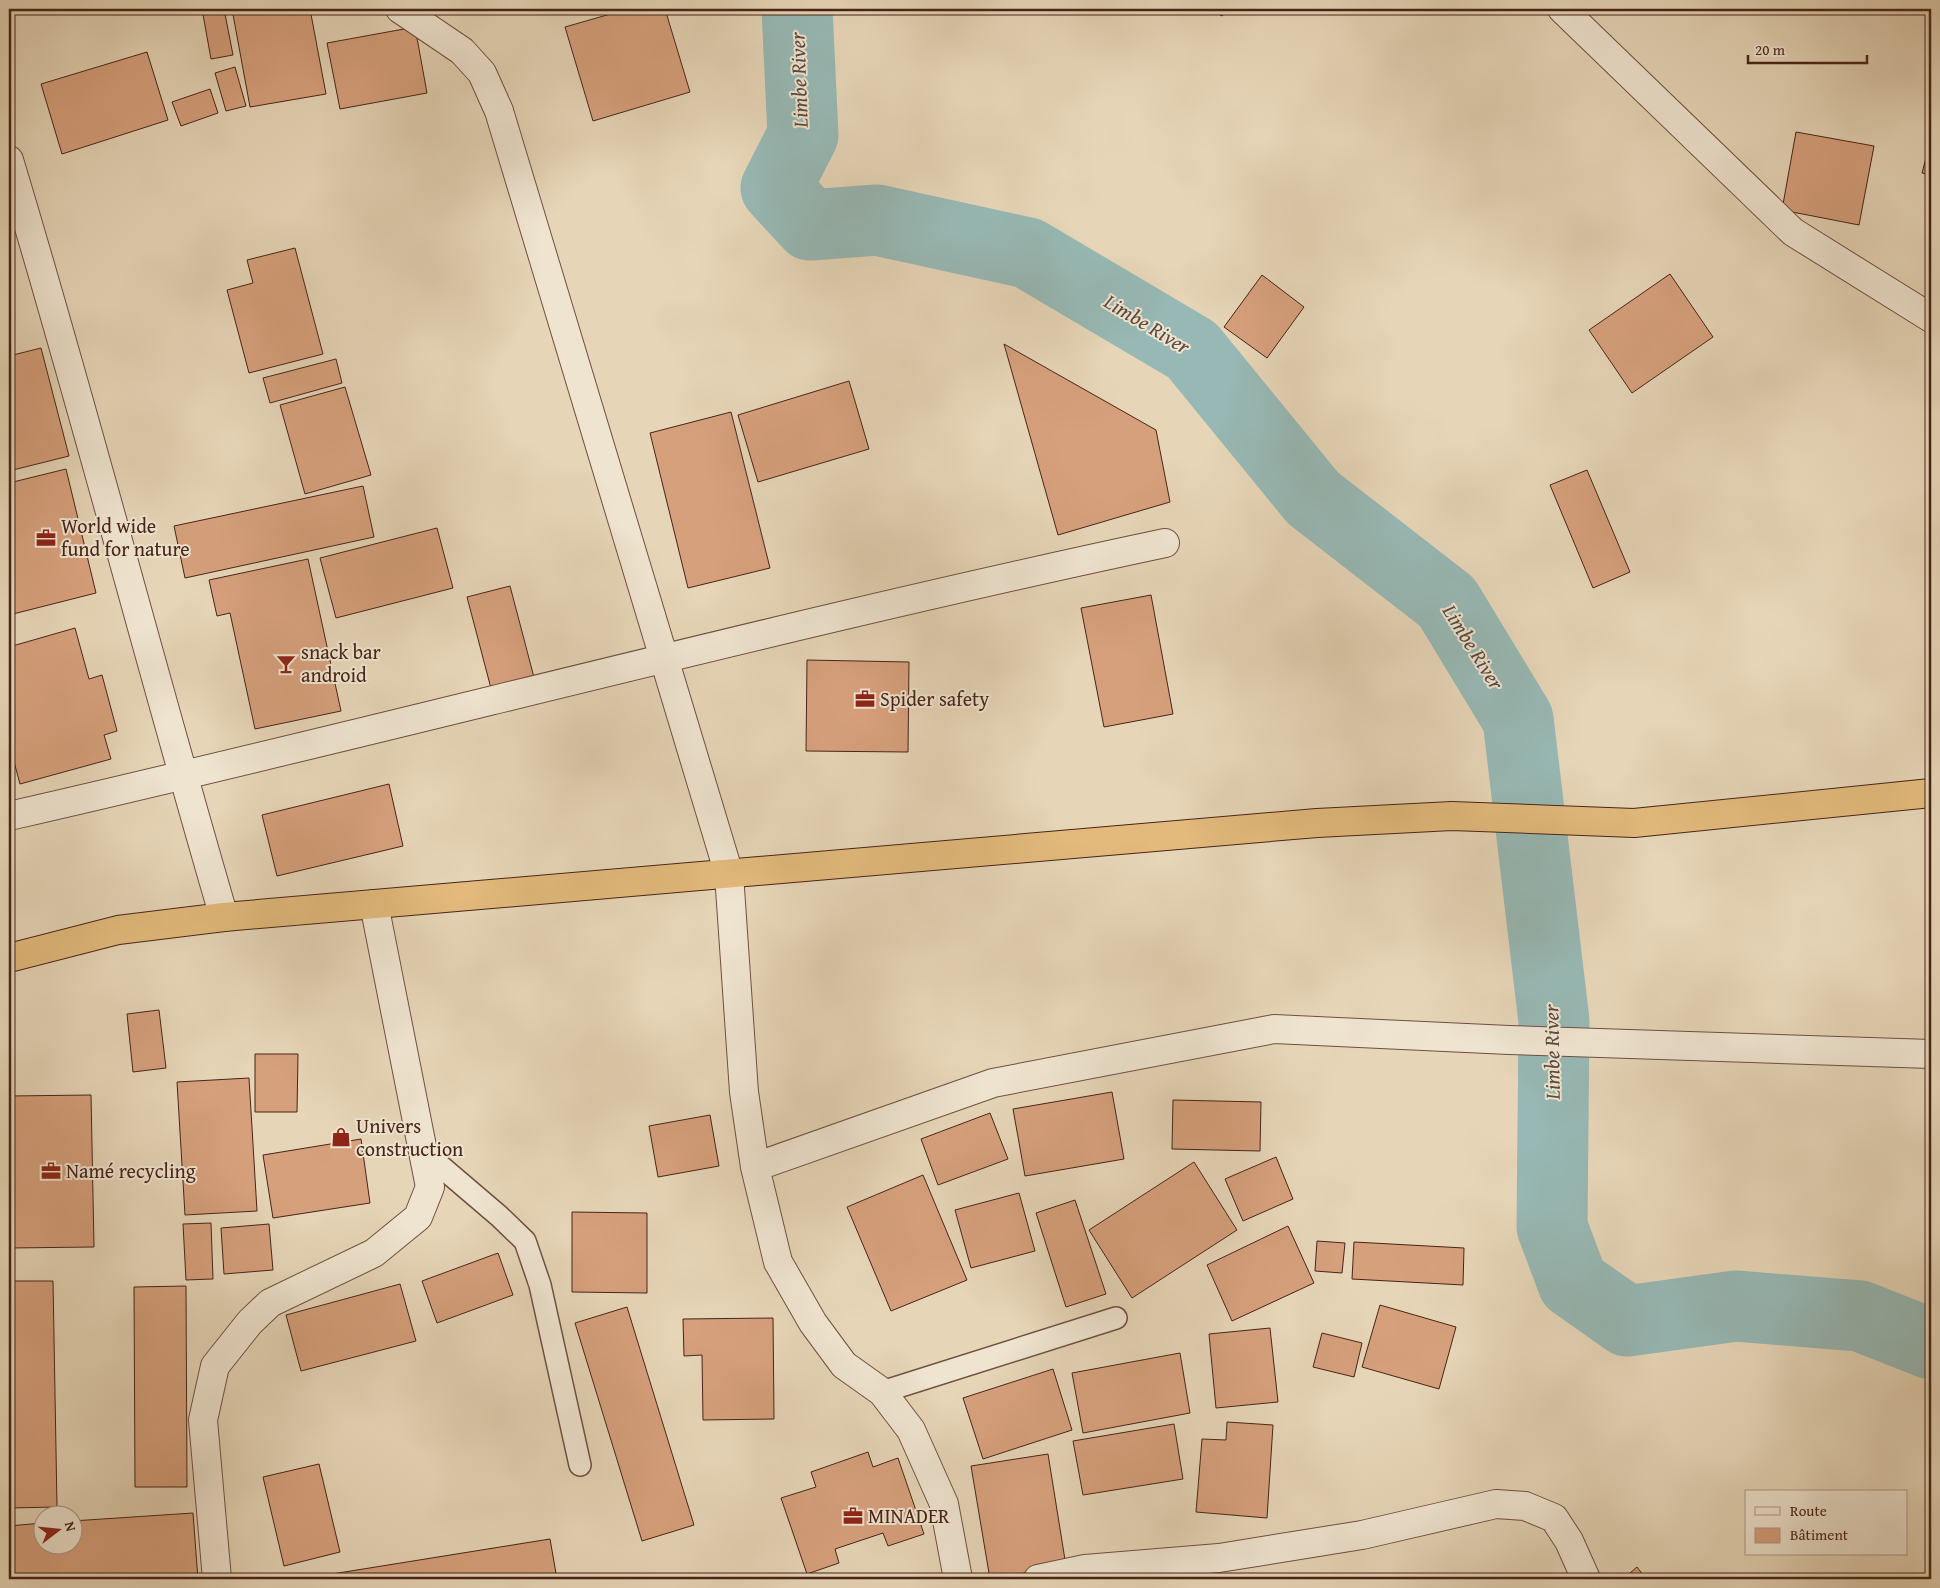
<svg xmlns="http://www.w3.org/2000/svg" width="1940" height="1588" viewBox="0 0 1940 1588" font-family="'Gentium Book Plus',serif">
	<style>
		.lines { fill: none; stroke-linecap: round; stroke-linejoin: round }
		.river { stroke: #97b8b4; stroke-width: 71 }
		.building { fill: #d6a07c; stroke: #472418 }
		.service-casing { stroke: #6f5040; stroke-width: 24 }
		.minor-casing { stroke: #6f5040; stroke-width: 30 }
		.trunk-casing { stroke: #472418; stroke-width: 30 }
		.service { stroke: #efe4d0; stroke-width: 21 }
		.minor { stroke: #efe4d0; stroke-width: 28 }
		.trunk { stroke: #e3ba7c; stroke-width: 28 }
		.labels { text-anchor: middle; stroke-width: 4; stroke-linejoin: round; paint-order: stroke }
		.poi-label { font-size: 20px; fill: #472418; stroke: #efe4d0; text-anchor: start }
		.water-label { font-size: 21px; font-style: italic; fill: #5b493f; stroke: #efe4d0 }
	</style>
	<rect width="100%" height="100%" fill="#e6d5b7"/>
	<filter id="stains"><feTurbulence type="fractalNoise" baseFrequency=".004" numOctaves="4"/><feColorMatrix values="0 0 0 0 .2 0 0 0 0 .09 0 0 0 0 .02 0 0 0 .5 -.17"/></filter>
	<radialGradient id="worn" r=".72"><stop offset=".6" stop-color="#630" stop-opacity="0"/><stop offset="1" stop-color="#630" stop-opacity=".3"/></radialGradient>
	<g class="lines">
		<path class="river" d="M797 9 803 135 776 188 810 225 877 220 1028 253 1192 350 1313 498 1447 602 1518 719 1554 1021 1552 1227 1573 1283 1627 1321 1736 1306 1860 1316 1931 1344"/>
	</g>
	<path class="building" d="M202 9H224L233 55 211 59Z
		M232 9H310L326 94 250 107Z
		M628 9H665L690 92 593 121 565 27Z
		M1217 9H1234L1221 16Z
		M415 27 427 93 340 109 327 43Z
		M147 52 168 120 62 154 41 84Z
		M235 67 246 106 226 111 215 73Z
		M210 89 218 113 181 126 172 102Z
		M1796 132 1874 146 1859 225 1782 210Z
		M1931 139V175L1922 173Z
		M295 248 323 354 249 373 227 290 253 283 247 260Z
		M1670 274 1713 337 1632 393 1589 330Z
		M1262 275 1304 307 1267 358 1224 327Z
		M1004 344 1156 430 1170 502 1058 535Z
		M41 348 69 456 9 471V356Z
		M336 359 342 383 270 403 263 378Z
		M849 381 869 449 758 482 738 415Z
		M345 387 371 475 305 494 280 405Z
		M731 412 770 568 688 588 650 433Z
		M66 469 96 593 9 615V483Z
		M1587 470 1630 572 1593 588 1550 485Z
		M363 486 374 537 185 578 174 526Z
		M437 528 453 588 336 618 320 558Z
		M308 559 341 711 255 729 230 613 217 616 209 580Z
		M510 586 536 685 493 696 467 597Z
		M1151 595 1173 714 1104 727 1081 608Z
		M75 628 89 679 102 675 117 731 104 735 111 759 20 784 9 743V712L14 710 9 691V647Z
		M807 660 909 662 908 752 806 751Z
		M389 784 403 846 277 876 262 815Z
		M159 1010 166 1068 133 1072 127 1014Z
		M255 1054H298L297 1112H255Z
		M249 1078 257 1211 185 1215 177 1082Z
		M1112 1092 1124 1159 1025 1176 1013 1109Z
		M91 1095 94 1247 9 1248V1096Z
		M1173 1100 1261 1102 1260 1151 1172 1149Z
		M990 1113 1008 1159 938 1185 921 1139Z
		M710 1115 719 1166 658 1177 649 1126Z
		M361 1139 370 1203 273 1218 263 1155Z
		M1276 1157 1293 1199 1243 1221 1225 1179Z
		M1194 1162 1237 1230 1132 1298 1089 1230Z
		M923 1175 967 1280 891 1311 847 1207Z
		M1019 1193 1035 1251 971 1268 955 1210Z
		M1075 1200 1106 1294 1066 1307 1036 1213Z
		M572 1212 647 1213V1293L572 1292Z
		M211 1223 213 1279 186 1280 183 1224Z
		M269 1224 273 1270 224 1274 221 1228Z
		M1288 1226 1314 1283 1232 1321 1207 1265Z
		M1317 1241 1345 1243 1342 1273 1315 1271Z
		M1354 1242 1464 1248 1463 1285 1352 1279Z
		M498 1253 513 1295 437 1323 422 1281Z
		M9 1281H53L57 1507 9 1508Z
		M400 1284 416 1341 301 1371 286 1315Z
		M186 1286 187 1487H135L134 1287Z
		M1380 1305 1456 1327 1439 1389 1362 1367Z
		M627 1307 694 1525 642 1541 575 1323Z
		M773 1318 774 1419 703 1420 702 1355 684 1356 683 1319Z
		M1270 1328 1278 1402 1216 1408 1209 1334Z
		M1322 1333 1362 1343 1354 1377 1313 1367Z
		M1180 1353 1190 1413 1083 1433 1072 1373Z
		M1053 1369 1072 1430 983 1459 963 1398Z
		M1227 1422 1273 1425 1267 1518 1196 1512 1202 1439 1226 1440Z
		M1174 1424 1183 1479 1083 1495 1073 1441Z
		M868 1452 873 1467 898 1458 924 1534 888 1546 883 1533 835 1549 839 1563 807 1574 781 1498 816 1487 811 1472Z
		M1048 1454 1066 1566 990 1579 971 1466Z
		M319 1464 340 1552 284 1566 263 1477Z
		M193 1513 198 1579H9V1526L42 1523V1546H72V1521Z
		M550 1539 557 1579H301Z
		M1637 1567 1646 1579H1623Z
		M1155 1575 1187 1576V1579H1155Z"/>
	<g class="lines">
		<defs>
			<path id="service" d="M424 1152 499 1216 525 1241 540 1285 580 1465
				M882 1392 1116 1318"/>
			<path id="minor" d="M400 9 462 51 482 73 499 111 729 874 744 1092 755 1167 778 1262 813 1323 844 1365 882 1392 911 1430 944 1504 958 1579
				M1562 9 1793 232 1931 318
				M9 160C85 411 150 665 224 917
				M9 816C395 728 778 625 1165 543
				M755 1167 993 1083 1274 1029 1509 1040 1931 1054
				M217 1579 203 1420 215 1366 250 1322 270 1303 374 1253 418 1217 430 1187 374 904
				M1038 1579 1085 1569 1219 1558 1362 1535 1496 1504 1525 1506 1554 1518 1569 1541 1586 1579"/>
			<path id="trunk" d="M9 958 118 930 224 917 1317 823 1452 816 1634 823 1931 793"/>
		</defs>
		<use href="#service" class="service-casing"/>
		<use href="#minor" class="minor-casing"/>
		<use href="#trunk" class="trunk-casing"/>
		<use href="#service" class="service"/>
		<use href="#minor" class="minor"/>
		<use href="#trunk" class="trunk"/>
	</g>
	<defs>
		<symbol id="office-bare" viewBox="-9 -9 18 18"><path d="M-6-3h4V-5.5h4V-3h4V5H-6ZM-1-4.5V-3h2v-1.5ZM-6 0V1H6V0Z" fill="#8f2418" stroke="#efe4d0" stroke-width="2.5" paint-order="stroke"/></symbol>
		<symbol id="bar-bare" viewBox="-9 -9 18 18"><path d="M-6-5H6L.8 .8V4.5H3.5V6h-7V4.5H-.8V.8Z" fill="#8f2418" stroke="#efe4d0" stroke-width="2.5" paint-order="stroke"/></symbol>
		<symbol id="shop-bare" viewBox="-9 -9 18 18"><path d="M-5-2.5h2.3a2.7 3.5 0 0 1 5.4 0H5L5.5 6h-11ZM-1.5-2.5h3a1.5 2.3 0 0 0-3 0Z" fill="#8f2418" stroke="#efe4d0" stroke-width="2.5" paint-order="stroke"/></symbol>
	</defs>
	<g fill-rule="evenodd">
		<use href="#office-bare" x="32" y="524" width="28" height="28"/>
		<use href="#bar-bare" x="272" y="650" width="28" height="28"/>
		<use href="#office-bare" x="851" y="685" width="28" height="28"/>
		<use href="#shop-bare" x="327" y="1123" width="28" height="28"/>
		<use href="#office-bare" x="37" y="1157" width="28" height="28"/>
		<use href="#office-bare" x="839" y="1502" width="28" height="28"/>
	</g>
	<g class="labels">
		<g class="poi-label">
			<text x="61" y="533">World wide<tspan x="61" dy="23">fund for nature</tspan></text>
			<text x="301" y="659">snack bar<tspan x="301" dy="23">android</tspan></text>
			<text x="880" y="706">Spider safety</text>
			<text x="356" y="1133">Univers<tspan x="356" dy="23">construction</tspan></text>
			<text x="66" y="1178">Namé recycling</text>
			<text x="868" y="1523">MINADER</text>
		</g>
		<g class="water-label">
			<text transform="translate(799 80) rotate(-92)" y="7">Limbe River</text>
			<text transform="translate(1147 324) rotate(31)" y="7">Limbe River</text>
			<text transform="translate(1473 647) rotate(58)" y="7">Limbe River</text>
			<text transform="translate(1552 1052) rotate(-91)" y="7">Limbe River</text>
		</g>
	</g>
	<rect width="1940" height="1588" fill="none" stroke="#e6d5b7" stroke-width="30"/>
	<rect x="10" y="10" width="1920" height="1568" fill="none" stroke="#472418" stroke-width="2.5"/>
	<rect x="15" y="15" width="1910" height="1558" fill="none" stroke="#472418"/>
	<rect x="1745" y="1490" width="162" height="65" fill="#efe4d0" stroke="#ac9786"/>
	<rect x="1755" y="1507" width="25" height="8" fill="#efe4d0" stroke="#ac9786"/>
	<text x="1790" y="1516" font-size="15" fill="#472418">Route</text>
	<rect x="1755" y="1528" width="25" height="15" fill="#d6a07c" stroke="#ac9786"/>
	<text x="1790" y="1540" font-size="15" fill="#472418">Bâtiment</text>
	<g transform="translate(58 1530) rotate(74)"><circle r="24" fill="#efe4d0" stroke="#ac9786"/>
	<path d="M0-4L9 19L0 12L-9 19Z" fill="#8f2418"/>
	<text y="-8" font-size="14" font-weight="bold" text-anchor="middle" fill="#472418">N</text>
	</g>
	<path d="M1748 55v8h119v-8" fill="none" stroke="#472418" stroke-width="2.5"/>
	<text x="1755" y="55" font-size="15" fill="#472418" stroke="#efe4d0" stroke-width="4" paint-order="stroke">20 m</text>
	<rect width="100%" height="100%" filter="url(#stains)"/>
	<rect width="100%" height="100%" fill="url(#worn)"/>
</svg>
